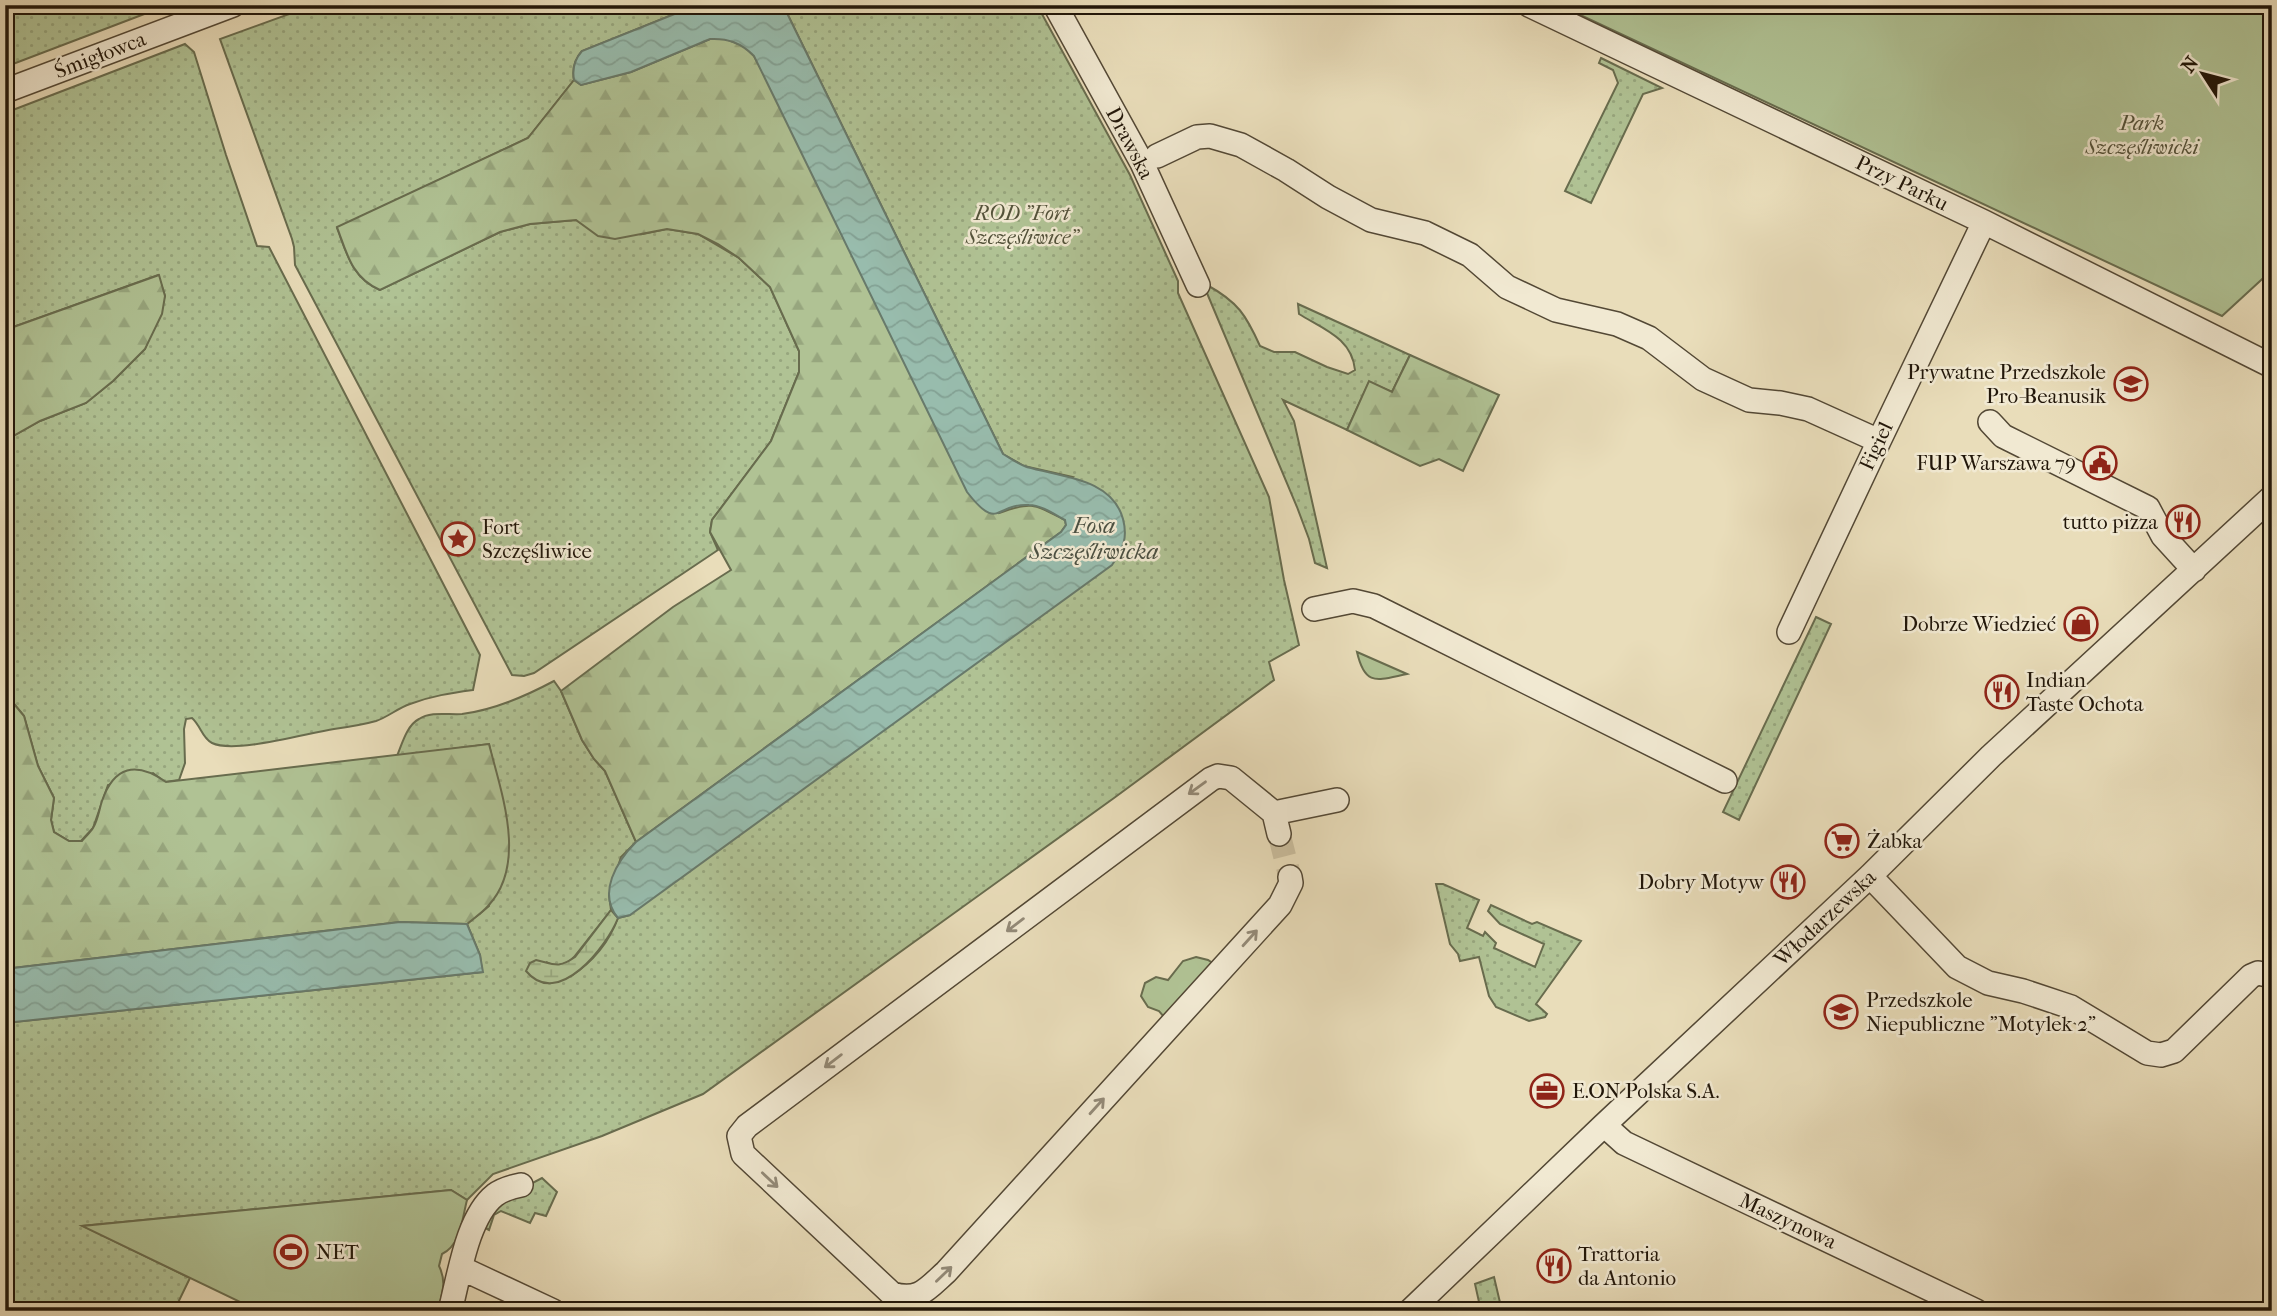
<svg xmlns="http://www.w3.org/2000/svg" width="2277" height="1316" viewBox="0 0 2277 1316" font-family="'IM FELL French Canon',serif">
	<style>
		.grass { fill: url(#grass-dots); stroke: #686c4e; stroke-width: 2 }
		.forest { fill: url(#forest-firs); stroke: #686c4e; stroke-width: 2 }
		.wetland { fill: url(#wetland-marsh); stroke: #686c4e; stroke-width: 2 }
		.park { fill: #b0c294; stroke: #686c4e; stroke-width: 2 }
		.water { fill: url(#water-waves); stroke: #687a6b; stroke-width: 2 }
		.lines { fill: none; stroke-linecap: round; stroke-linejoin: round }
		.street-tunnel { stroke: #cbbf9f; stroke-width: 23; stroke-dasharray: 23 11; stroke-linecap: butt }
		.street-casing { stroke: #534835; stroke-width: 26 }
		.street { stroke: #f1e9d2; stroke-width: 23 }
		.oneway { stroke: #938a78 }
		.labels { text-anchor: middle; stroke-width: 5; stroke-linejoin: round; paint-order: stroke }
		.street-label { font-size: 21px; fill: #211609; stroke: #f1e9d2 }
		.park-label { font-size: 21px; font-style: italic; fill: #53523a; stroke: #f1e9d2 }
		.poi-label { font-size: 21px; fill: #211609; stroke: #f1e9d2; text-anchor: start }
		.water-label { font-size: 23px; font-style: italic; fill: #4b5042; stroke: #f1e9d2 }
	</style>
	<defs>
		<pattern id="grass-dots" width="8" height="8" patternUnits="userSpaceOnUse" patternTransform="scale(1.75)"><rect width="8" height="8" fill="#b0c294"/><path d="M2 2h.1M6 6h.1" fill="none" stroke="#97a67e" stroke-width="1.8" stroke-linecap="round"/></pattern>
		<pattern id="forest-firs" width="22" height="20" patternUnits="userSpaceOnUse" patternTransform="scale(1.75)"><rect width="22" height="20" fill="#b0c294"/><path d="M5 1l3.5 6h-7zM16 11l3.5 6h-7z" fill="#97a67e"/></pattern>
		<pattern id="wetland-marsh" width="20" height="14" patternUnits="userSpaceOnUse" patternTransform="scale(1.75)"><rect width="20" height="14" fill="#b0c294"/><path d="M1 5h8M5 5V1M11 12h8M15 12V8" fill="none" stroke="#97a67e"/></pattern>
		<pattern id="water-waves" width="16" height="10" patternUnits="userSpaceOnUse" patternTransform="scale(1.75)"><rect width="16" height="10" fill="#98bcad"/><path d="M0 5q4-4 8 0t8 0" fill="none" stroke="#83a194"/></pattern>
	</defs>
	<rect width="100%" height="100%" fill="#e9ddba"/>
	<filter id="stains"><feTurbulence type="fractalNoise" baseFrequency=".00286" numOctaves="4"/><feColorMatrix values="0 0 0 0 .2 0 0 0 0 .09 0 0 0 0 .02 0 0 0 .5 -.17"/></filter>
	<radialGradient id="worn" r=".72"><stop offset=".6" stop-color="#630" stop-opacity="0"/><stop offset="1" stop-color="#630" stop-opacity=".3"/></radialGradient>
	<path class="grass" d="M5 5H168L5 67Z
		M314 5H697L582 51C574 60 572 69 574 80L528 138 337 228C347 254 352 278 380 290L500 232 530 224 576 220 587 227 643 234 667 229 698 234 739 258 770 287 799 351V372L771 441 712 520 710 532 718 550 534 673 524 676 512 675 295 265 294 247 292 239 220 39Z
		M783 5H1037L1130 175 1178 281V293L1269 497 1284 580 1299 645 1269 662 1274 680 1114 798 703 1094 602 1136 493 1174 467 1200 451 1190 83 1226 190 1278 174 1311H5V1023L482 972 480 955 467 924 489 906 503 808 489 744 397 756C402 744 407 725 419 719 431 711 448 715 462 714 493 710 526 696 554 681L561 691 582 740 594 759 605 771 636 842 621 857 609 895 611 910 574 957 567 963 555 966 546 962 571 976C593 962 609 942 618 918L630 915 1073 477 1024 466 1003 454Z
		M185 44 194 52 226 155 257 246 269 247 480 655 473 690C451 693 431 696 410 704 398 708 388 717 376 721 362 725 348 727 334 729 307 733 235 754 212 743 202 738 201 726 192 718L186 719 184 729 185 763 179 780 165 782 153 773 108 785 93 828 81 841H69L54 832 51 820 54 798 38 766 24 716 5 693V443L8 439 40 421 86 403 113 381 145 349 165 296 158 275 5 330V113Z
		M1601 58 1662 88 1643 94 1591 203 1565 191 1618 83 1613 70 1599 63Z
		M1207 285C1238 302 1246 315 1260 346L1274 352H1295L1327 367 1348 374 1355 370C1352 338 1323 329 1299 314L1298 304 1410 355 1392 392 1369 382 1347 430 1283 400 1294 421 1327 568 1315 563 1309 539 1297 507 1204 286Z
		M1816 617 1831 624 1739 820 1723 812Z
		M1436 884H1443L1479 900 1467 928 1483 936 1485 932 1496 943 1494 948 1535 967 1544 944 1500 924 1488 911 1491 905 1532 924 1537 922 1581 941 1536 1004 1547 1014 1545 1017 1529 1021 1496 1007 1489 996 1479 957 1460 961 1458 954 1450 944Z
		M542 1178 557 1192 546 1216 535 1213 530 1223 501 1211 494 1215 489 1230 483 1227 504 1198Z
		M1494 1277 1502 1311H1481L1475 1284Z"/>
	<path class="forest" d="M723 38 744 46 754 56 999 513C1032 501 1034 504 1065 520L1066 525 1061 532 636 842 605 771 594 759 582 740 561 691 673 607 731 570 710 532 712 520 771 441 799 372V351L770 287 739 258 718 244 698 234 667 229 615 239 598 236 576 220 530 224 500 232 380 290C352 278 347 254 337 227L528 138 574 80 581 85 631 72 710 39Z
		M159 275 165 296 162 314 145 349 113 381 86 403 40 421 8 439 5 443V330Z
		M1410 355 1499 395 1463 471 1439 459 1420 466 1347 430 1369 381 1392 392Z
		M5 693 24 716 38 766 54 798 51 820 54 832 69 841H82C85 837 90 833 93 828 98 820 99 810 102 801 114 766 136 761 166 782L489 744C501 792 528 864 488 906 482 913 474 918 467 924L400 922 5 969Z"/>
	<path class="wetland" d="M611 910 618 918C607 946 558 1010 526 971L530 963 536 960C554 964 558 969 575 957Z"/>
	<path class="park" d="M1559 5H2272V270L2222 316Z
		M1357 652 1407 674C1377 680 1365 687 1357 652Z
		M1196 957 1208 960 1214 964 1164 1017 1159 1011 1148 1007 1141 996 1145 983 1156 977 1168 980 1183 961Z
		M451 1190 467 1200C462 1219 461 1245 442 1254L439 1266C447 1282 442 1294 438 1311H259L82 1226Z"/>
	<path class="water" d="M697 5H783L1003 454C1010 458 1018 464 1027 467 1061 477 1112 478 1123 519 1128 538 1123 549 1112 565L630 915 618 918C597 893 617 861 636 842L1061 532 1066 525 1065 520C1054 514 1041 505 1029 505 995 503 999 533 967 492L754 56C741 43 728 38 710 39L631 72 581 85 574 80C572 69 574 60 582 51Z
		M400 922 467 924 480 955 483 972 5 1023V969Z"/>
	<g class="lines">
		<path class="street-tunnel" d="M1279 834 1290 877"/>
		<defs>
			<path id="street" d="M1055 5 1142 163 1198 285
				M1529 5 1984 222 2272 366
				M5 91 233 5
				M1157 156 1197 137 1210 136 1241 145 1286 170 1328 197 1371 220 1425 233 1470 255 1507 287 1556 310 1617 324 1649 338 1703 379 1749 400 1780 403 1808 409 1879 441
				M1990 422 2003 436 2148 508 2163 536 2194 570
				M1314 609 1353 601 1374 606 1725 781
				M1789 632 1879 441 1984 222
				M1274 813 1337 800
				M1279 834 1274 813 1231 778 1218 776 1211 779 747 1126 739 1136 743 1154 892 1294C919 1302 927 1289 946 1272L1280 905 1291 883 1290 877
				M1870 876 1957 967 1988 983 2023 991 2071 1007 2147 1053 2161 1055 2174 1051 2251 976 2258 973 2272 976
				M1604 1125 1624 1143 1976 1311
				M461 1268 553 1311
				M450 1311C459 1277 467 1217 495 1195 503 1189 511 1187 521 1185
				M1410 1311 1604 1125 1870 876 1991 756 2272 497"/>
		</defs>
		<use href="#street" class="street-casing"/>
		<use href="#street" class="street"/>
	</g>
	<defs><path id="oneway-shaft" d="M-6 0H5M1.5-3L5.5 0L1.5 3" fill="none" stroke-width="1.6" stroke-linecap="round" stroke-linejoin="round" transform="scale(1.75)"/></defs>
	<g class="oneway">
		<use href="#oneway-shaft" transform="translate(1197 788) rotate(144)"/>
		<use href="#oneway-shaft" transform="translate(1015 925) rotate(143)"/>
		<use href="#oneway-shaft" transform="translate(1250 938) rotate(-48)"/>
		<use href="#oneway-shaft" transform="translate(833 1061) rotate(143)"/>
		<use href="#oneway-shaft" transform="translate(1097 1106) rotate(-48)"/>
		<use href="#oneway-shaft" transform="translate(770 1180) rotate(43)"/>
		<use href="#oneway-shaft" transform="translate(944 1274) rotate(-44)"/>
	</g>
	<defs>
		<symbol id="school-ring" viewBox="-11 -11 22 22"><circle r="9.5" fill="#f1e9d2" stroke="#8f2418" stroke-width="1.5"/><path d="M0-5L7-2L0 1L-7-2ZM-4 1L0 2.5L4 1V4Q0 6-4 4Z" fill="#8f2418"/></symbol>
		<symbol id="civic-ring" viewBox="-11 -11 22 22"><circle r="9.5" fill="#f1e9d2" stroke="#8f2418" stroke-width="1.5"/><path d="M-.6-6.5H3V-4.5H.6V-3L4-1V1h2V6H-6V1h2V-1L-.6-3ZM-1.2 2.5V6h2.4V2.5Z" fill="#8f2418"/></symbol>
		<symbol id="restaurant-ring" viewBox="-11 -11 22 22"><circle r="9.5" fill="#f1e9d2" stroke="#8f2418" stroke-width="1.5"/><path d="M-5-6h1v4h1v-4h1v4h1v-4h1v5L-1.5 .5V6h-2V.5L-5-1ZM5-6V6H3V1.5H1.5Q1.5-4 5-6Z" fill="#8f2418"/></symbol>
		<symbol id="sight-ring" viewBox="-11 -11 22 22"><circle r="9.5" fill="#f1e9d2" stroke="#8f2418" stroke-width="1.5"/><path d="M0-6L1.8-2.2L6-1.7L2.9 1.2L3.7 5.4L0 3.3L-3.7 5.4L-2.9 1.2L-6-1.7L-1.8-2.2Z" fill="#8f2418"/></symbol>
		<symbol id="shop-ring" viewBox="-11 -11 22 22"><circle r="9.5" fill="#f1e9d2" stroke="#8f2418" stroke-width="1.5"/><path d="M-5-2.5h2.3a2.7 3.5 0 0 1 5.4 0H5L5.5 6h-11ZM-1.5-2.5h3a1.5 2.3 0 0 0-3 0Z" fill="#8f2418"/></symbol>
		<symbol id="supermarket-ring" viewBox="-11 -11 22 22"><circle r="9.5" fill="#f1e9d2" stroke="#8f2418" stroke-width="1.5"/><path d="M-6-5.5h2.5l.6 2H6L4.5 2H-2.5L-4.4-4H-6ZM-1.5 3.2a1.3 1.3 0 1 0 .1 0ZM3 3.2a1.3 1.3 0 1 0 .1 0Z" fill="#8f2418"/></symbol>
		<symbol id="office-ring" viewBox="-11 -11 22 22"><circle r="9.5" fill="#f1e9d2" stroke="#8f2418" stroke-width="1.5"/><path d="M-6-3h4V-5.5h4V-3h4V5H-6ZM-1-4.5V-3h2v-1.5ZM-6 0V1H6V0Z" fill="#8f2418"/></symbol>
		<symbol id="stadium-ring" viewBox="-11 -11 22 22"><circle r="9.5" fill="#f1e9d2" stroke="#8f2418" stroke-width="1.5"/><path d="M0-5a6.5 5 0 1 0 0 10a6.5 5 0 1 0 0-10ZM-3.5-1.8h7v3.6h-7Z" fill="#8f2418"/></symbol>
	</defs>
	<g fill-rule="evenodd">
		<use href="#school-ring" x="2112" y="365" width="38" height="38"/>
		<use href="#civic-ring" x="2081" y="444" width="38" height="38"/>
		<use href="#restaurant-ring" x="2164" y="503" width="38" height="38"/>
		<use href="#sight-ring" x="439" y="520" width="38" height="38"/>
		<use href="#shop-ring" x="2062" y="605" width="38" height="38"/>
		<use href="#restaurant-ring" x="1983" y="673" width="38" height="38"/>
		<use href="#supermarket-ring" x="1823" y="822" width="38" height="38"/>
		<use href="#restaurant-ring" x="1769" y="863" width="38" height="38"/>
		<use href="#school-ring" x="1822" y="993" width="38" height="38"/>
		<use href="#office-ring" x="1528" y="1072" width="38" height="38"/>
		<use href="#stadium-ring" x="272" y="1233" width="38" height="38"/>
		<use href="#restaurant-ring" x="1535" y="1247" width="38" height="38"/>
	</g>
	<g class="labels">
		<g class="street-label">
			<text transform="translate(100 55) rotate(-21)" y="7">Śmigłowca</text>
			<text transform="translate(1130 143) rotate(62)" y="7">Drawska</text>
			<text transform="translate(1902 183) rotate(26)" y="7">Przy Parku</text>
			<text transform="translate(1876 446) rotate(-65)" y="7">Figiel</text>
			<text transform="translate(1825 918) rotate(-43)" y="7">Włodarzewska</text>
			<text transform="translate(1788 1221) rotate(25)" y="7">Maszynowa</text>
		</g>
		<g class="park-label">
			<text x="2142" y="130">Park<tspan x="2142" dy="24">Szczęśliwicki</tspan></text>
			<text x="1022" y="220">ROD "Fort<tspan x="1022" dy="24">Szczęśliwice"</tspan></text>
		</g>
		<g class="poi-label">
			<text x="2106" y="379" text-anchor="end">Prywatne Przedszkole<tspan x="2106" dy="24">Pro-Beanusik</tspan></text>
			<text x="2076" y="470" text-anchor="end">FUP Warszawa 79</text>
			<text x="2158" y="529" text-anchor="end">tutto pizza</text>
			<text x="482" y="534">Fort<tspan x="482" dy="24">Szczęśliwice</tspan></text>
			<text x="2056" y="631" text-anchor="end">Dobrze Wiedzieć</text>
			<text x="2026" y="687">Indian<tspan x="2026" dy="24">Taste Ochota</tspan></text>
			<text x="1867" y="848">Żabka</text>
			<text x="1764" y="889" text-anchor="end">Dobry Motyw</text>
			<text x="1866" y="1007">Przedszkole<tspan x="1866" dy="24">Niepubliczne "Motylek 2"</tspan></text>
			<text x="1572" y="1098">E.ON Polska S.A.</text>
			<text x="316" y="1259">NET</text>
			<text x="1578" y="1261">Trattoria<tspan x="1578" dy="24">da Antonio</tspan></text>
		</g>
		<g class="water-label">
			<text x="1094" y="533">Fosa<tspan x="1094" dy="26">Szczęśliwicka</tspan></text>
		</g>
	</g>
	<rect width="2277" height="1316" fill="none" stroke="#e9ddba" stroke-width="28"/>
	<rect x="7" y="7" width="2263" height="1302" fill="none" stroke="#211609" stroke-width="3.5"/>
	<rect x="14" y="14" width="2249" height="1288" fill="none" stroke="#211609" stroke-width="2"/>
	<g transform="translate(2203 74) rotate(306)" stroke="#f1e9d2" stroke-width="5" paint-order="stroke">
	<path d="M0-5L12 26L0 18L-12 26Z" fill="#211609"/>
	<text y="-10" font-size="19" font-weight="bold" text-anchor="middle" fill="#211609">N</text>
	</g>
	<rect width="100%" height="100%" filter="url(#stains)"/>
	<rect width="100%" height="100%" fill="url(#worn)"/>
</svg>
